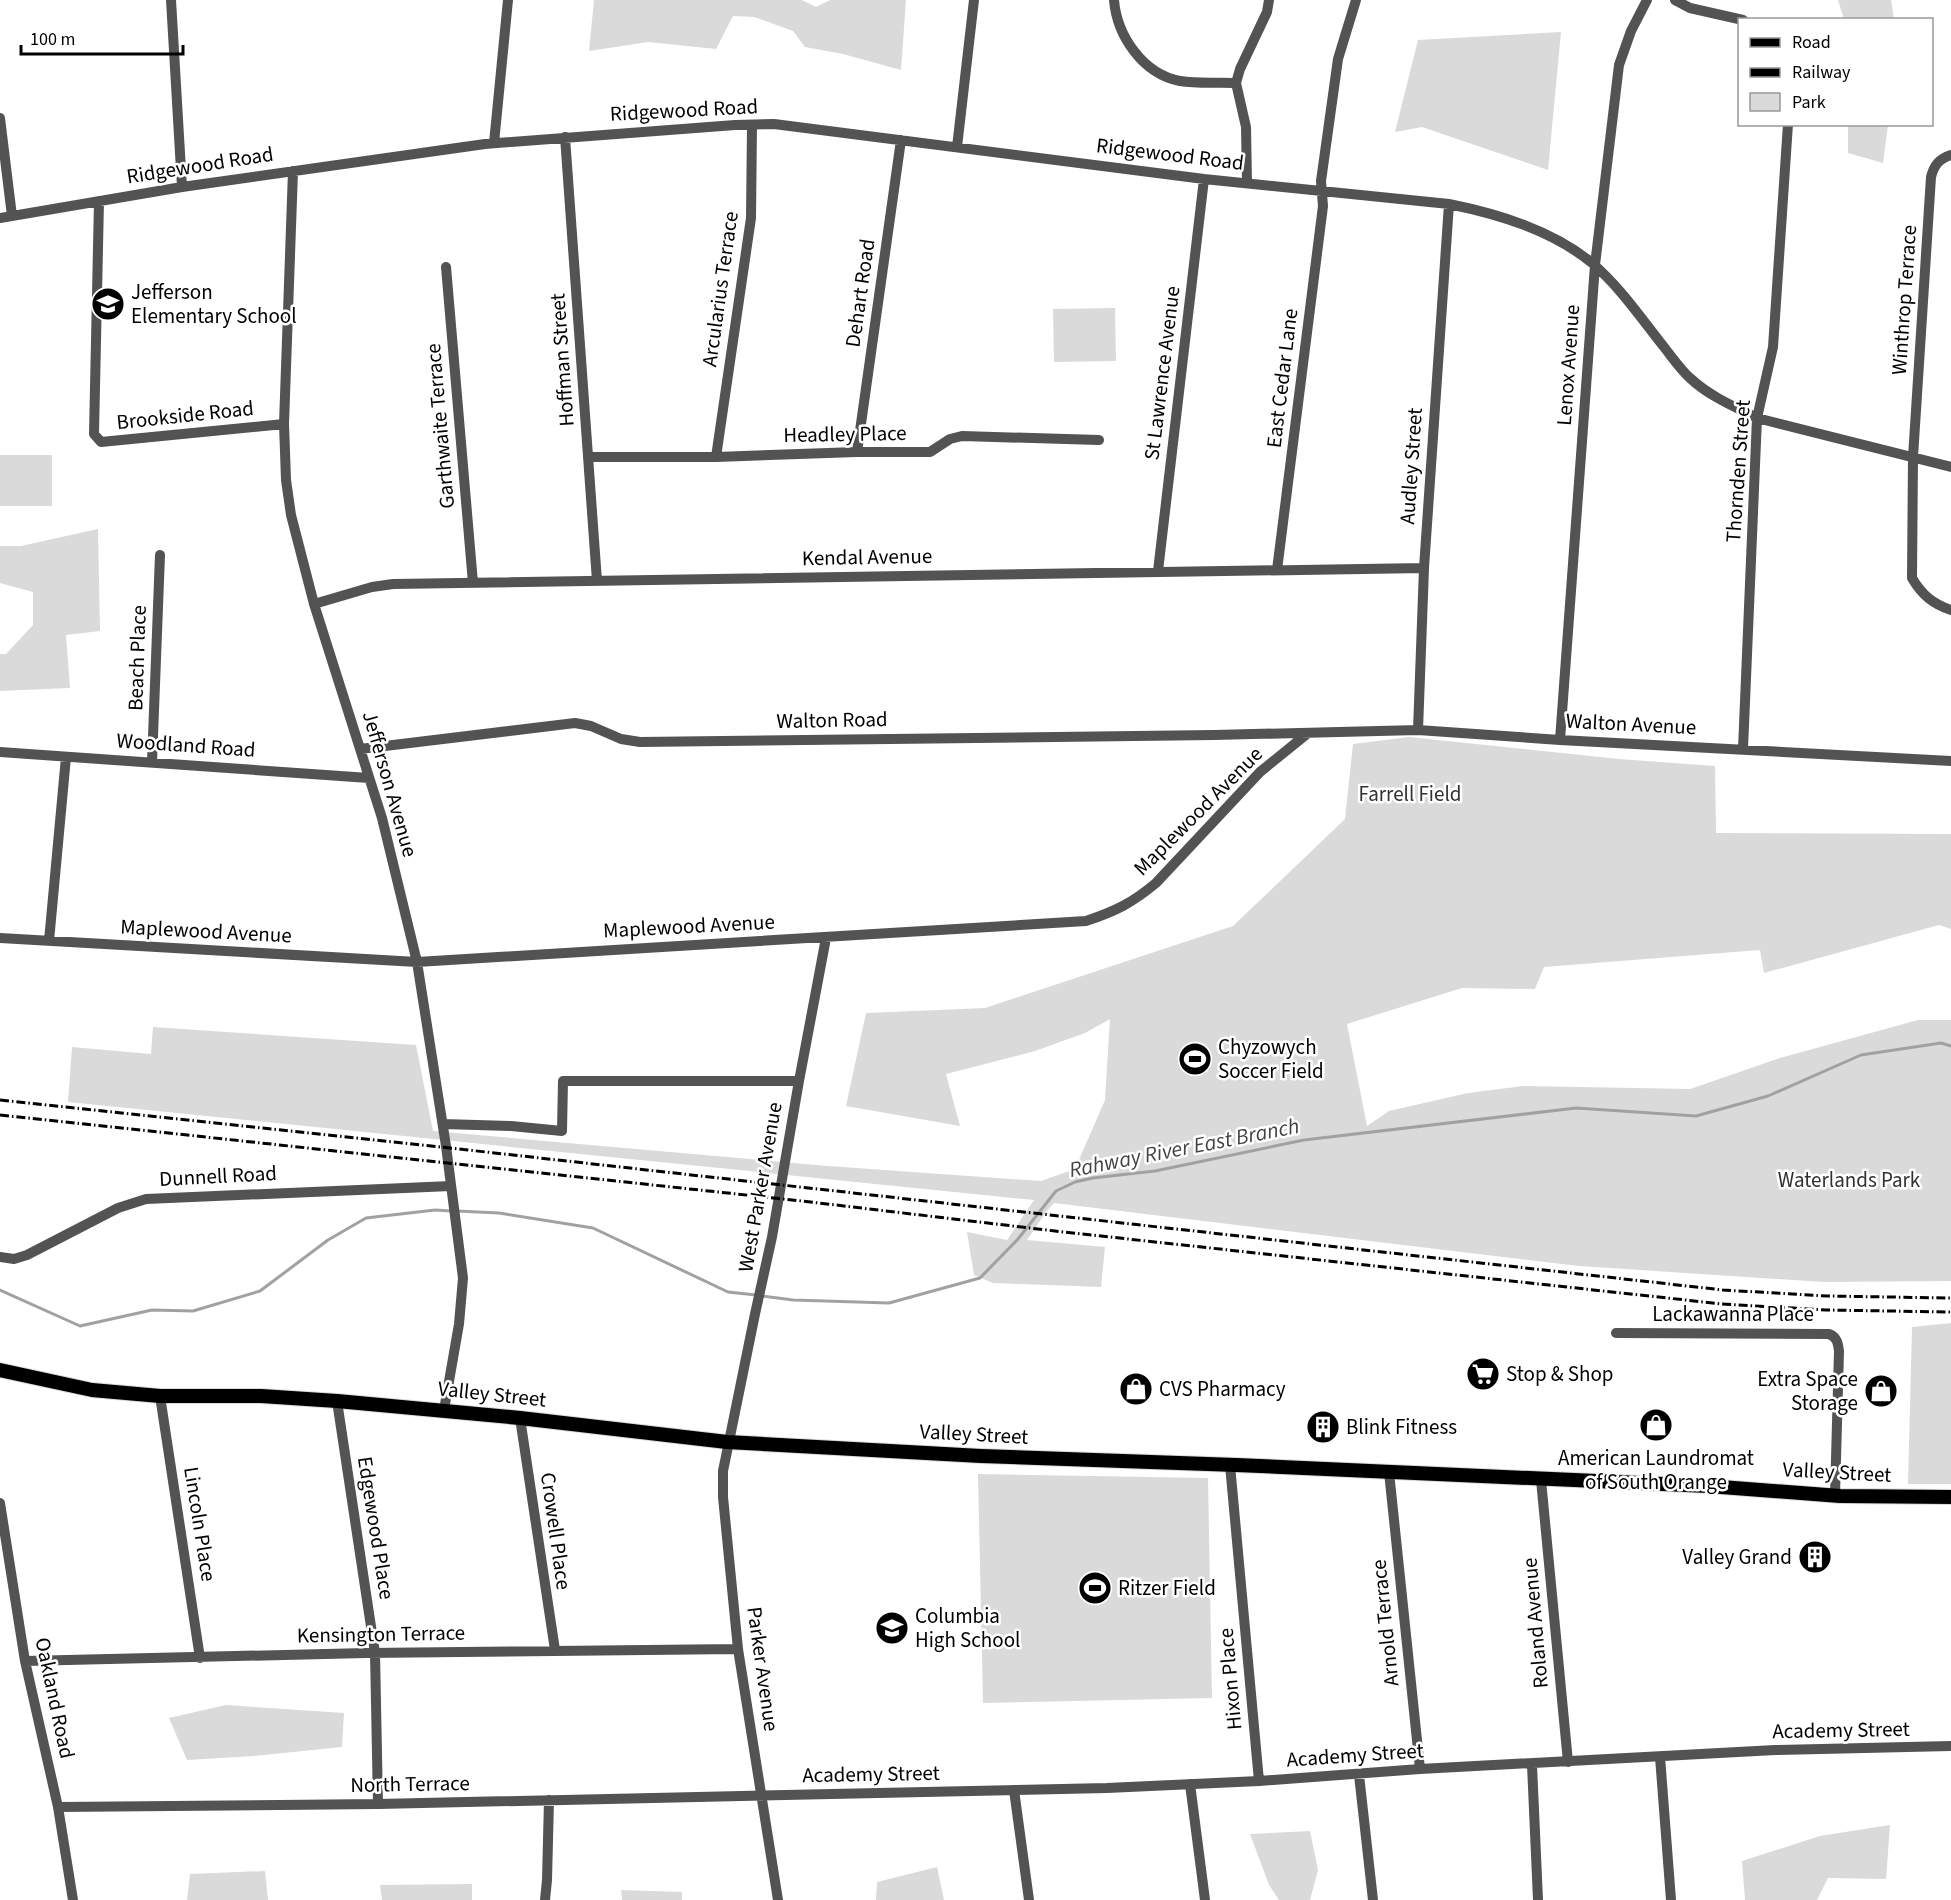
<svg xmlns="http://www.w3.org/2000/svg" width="1951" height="1900" viewBox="0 0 1951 1900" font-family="'Source Sans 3',sans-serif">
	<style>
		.green { fill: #dadada }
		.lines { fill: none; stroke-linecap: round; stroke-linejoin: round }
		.stream { stroke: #a1a1a1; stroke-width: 3 }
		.major-casing { stroke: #dbdbdb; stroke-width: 16 }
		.minor { stroke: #535353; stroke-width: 10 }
		.major { stroke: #000; stroke-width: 14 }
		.rail { stroke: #000; stroke-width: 3; stroke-dasharray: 9 3 1.5 3; stroke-linecap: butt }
		.labels { text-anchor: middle; stroke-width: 5; stroke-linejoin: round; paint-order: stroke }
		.street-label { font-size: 21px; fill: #000; stroke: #fff }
		.poi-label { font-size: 21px; fill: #000; stroke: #fff; text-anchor: start }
		.park-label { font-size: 21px; fill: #313131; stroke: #fff }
		.water-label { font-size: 22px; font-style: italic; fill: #424242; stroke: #fff }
	</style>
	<rect width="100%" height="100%" fill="#fff"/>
	<path class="green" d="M594 0H802L816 7 830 0H906L901 70 843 54 805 47 793 31 754 17 733 16 716 49 648 42 589 51Z
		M1838 0H1891L1894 19H1844Z
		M1561 32 1548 170 1422 127 1395 132 1418 40Z
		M1848 125H1888L1883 163 1848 153Z
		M1115 308 1116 361 1054 362 1053 309Z
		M0 455H52V506H0Z
		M98 529 100 631 66 635 70 688 0 691V654H6L33 625V592L0 583V546H21Z
		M1409 737 1619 759 1715 766 1716 833 1951 834V929L1939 925 1764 973 1760 950 1544 967 1535 989 1462 988 1347 1024 1367 1126 1389 1111 1468 1093 1523 1086 1690 1089 1780 1058 1918 1020H1951V1281L1824 1282 1579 1266 1054 1203 1046 1212 1027 1240 1105 1247 1101 1287 993 1283 974 1275 967 1232 1007 1240 1034 1200 68 1102 72 1047 151 1054 153 1027 416 1045 433 1131 828 1166 1041 1181 1075 1169 1105 1100 1110 1019 1085 1033 1035 1051 946 1074 960 1126 846 1106 866 1013 985 1008 1233 926 1345 819 1353 744Z
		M1951 1323V1484H1908L1912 1327Z
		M978 1474 1208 1478 1212 1698 983 1703Z
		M226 1705 344 1713 342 1747 254 1756 187 1760 169 1718Z
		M1890 1825 1886 1879 1828 1878 1817 1900H1745L1742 1861 1820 1836Z
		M1310 1831 1318 1870 1310 1900H1279L1269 1885 1250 1834Z
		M937 1867 944 1900H876L877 1882Z
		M265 1871 268 1900H187L190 1874Z
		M472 1884V1900H382L380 1885Z
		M621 1890 682 1892V1900H622Z"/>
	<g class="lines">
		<path class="stream" d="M457 1211 499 1213 593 1228 728 1292 756 1295
			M0 1290 80 1326 152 1310 193 1311 260 1291 328 1240 366 1218 435 1210 451 1211
			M762 1296 793 1300 889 1303 980 1278 1018 1239 1056 1191 1075 1182 1093 1178 1155 1171 1304 1140 1576 1108 1696 1116 1768 1096 1861 1055 1941 1043 1951 1046"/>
		<defs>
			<path id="major" d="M0 1370 92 1390 160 1396H261L337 1401 520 1418 727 1442 981 1456 1236 1465 1708 1486 1840 1496 1951 1497"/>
		</defs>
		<use href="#major" class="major-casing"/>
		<path class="minor" d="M171 0 182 187
			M1114 0C1117 36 1143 74 1180 81 1198 84 1218 82 1236 83
			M1675 0 1690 8 1743 20
			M0 118 12 216
			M565 137 597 581
			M494 143 508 0
			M957 147 974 0
			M1951 155C1939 159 1934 165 1931 177L1913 457 1912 578C1922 595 1933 604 1951 610
			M293 171 284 424 286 480 291 515 314 604 382 818 417 962 446 1146 463 1278 459 1324 444 1410
			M1247 183 1246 127 1236 83 1240 69 1267 12 1269 0
			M99 201 94 434 101 442 284 424
			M0 218 182 187 485 144 735 125 774 124 1204 179 1449 204C1498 214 1552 230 1592 263 1620 287 1641 318 1664 347 1672 357 1680 369 1690 378 1709 396 1735 407 1757 418L1951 467
			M446 267 473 583
			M857 452 901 140
			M588 457H716L857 452H930L950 439 962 436 1099 440
			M716 457 751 218 752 125
			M1277 570 1323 206 1321 181 1338 59 1356 0
			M1158 571 1204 179
			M314 604 372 587 393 584 1424 568
			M1418 730 1424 568 1449 204
			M1560 740 1595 265 1619 65 1631 31 1647 0
			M360 749 575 723 591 726 621 739 640 742 1214 735 1418 730 1560 740 1951 761
			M1743 749 1757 418 1773 347 1788 124
			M0 752 369 778
			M152 762 160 555
			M0 938 417 962 1086 921C1116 911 1132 903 1156 883L1260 772 1308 733
			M49 941 66 757
			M443 1124 511 1126 562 1131 563 1081H799
			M0 1257 14 1259 27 1255 118 1208 146 1199 451 1186
			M1616 1333 1829 1334C1837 1337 1838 1343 1839 1351L1835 1495
			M160 1396 200 1658
			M337 1401 375 1653 378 1804
			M520 1418 555 1650
			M1230 1465 1259 1781
			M1389 1472 1420 1769
			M1541 1480 1568 1762
			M0 1503 25 1661 58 1807 73 1900
			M25 1661 366 1653 738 1649
			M1660 1757 1671 1900
			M1532 1765 1538 1900
			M1359 1775 1373 1900
			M1190 1784 1205 1900
			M1014 1790 1029 1900
			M58 1807 378 1804 1107 1788 1259 1781 1420 1769 1775 1750 1951 1746
			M545 1900 547 1880 549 1800
			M778 1900 738 1649 723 1497V1471L755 1314 772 1237 799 1081 826 938"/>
		<use href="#major" class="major"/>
		<path class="rail" d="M0 1100 468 1150 1723 1290 1827 1296 1951 1298
			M0 1115 802 1201 1055 1231 1722 1304 1826 1310 1951 1312"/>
	</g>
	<defs>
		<symbol id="school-disc" viewBox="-11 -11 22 22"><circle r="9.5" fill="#000" stroke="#fff"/><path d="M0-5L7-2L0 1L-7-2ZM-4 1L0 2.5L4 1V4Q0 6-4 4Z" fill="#fff"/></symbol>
		<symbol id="stadium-disc" viewBox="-11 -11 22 22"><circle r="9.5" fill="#000" stroke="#fff"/><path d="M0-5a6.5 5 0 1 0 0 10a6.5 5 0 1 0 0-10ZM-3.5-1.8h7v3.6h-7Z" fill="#fff"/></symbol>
		<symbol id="supermarket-disc" viewBox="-11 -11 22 22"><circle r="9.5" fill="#000" stroke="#fff"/><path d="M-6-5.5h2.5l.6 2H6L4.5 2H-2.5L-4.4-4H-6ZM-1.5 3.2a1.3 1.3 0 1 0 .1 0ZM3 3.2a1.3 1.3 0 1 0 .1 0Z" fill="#fff"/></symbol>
		<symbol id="shop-disc" viewBox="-11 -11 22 22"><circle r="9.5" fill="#000" stroke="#fff"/><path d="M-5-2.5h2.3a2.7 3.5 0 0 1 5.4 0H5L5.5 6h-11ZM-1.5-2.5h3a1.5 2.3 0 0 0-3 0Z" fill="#fff"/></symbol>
		<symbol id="building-disc" viewBox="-11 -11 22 22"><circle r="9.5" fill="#000" stroke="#fff"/><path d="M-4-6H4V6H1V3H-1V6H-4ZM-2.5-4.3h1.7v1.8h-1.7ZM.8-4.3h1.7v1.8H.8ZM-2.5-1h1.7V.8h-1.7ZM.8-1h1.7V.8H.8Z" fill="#fff"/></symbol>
	</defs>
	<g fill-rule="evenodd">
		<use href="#school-disc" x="89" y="285" width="38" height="38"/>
		<use href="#stadium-disc" x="1176" y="1040" width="38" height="38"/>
		<use href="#supermarket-disc" x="1464" y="1355" width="38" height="38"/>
		<use href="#shop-disc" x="1117" y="1370" width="38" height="38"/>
		<use href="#shop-disc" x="1862" y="1372" width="38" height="38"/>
		<use href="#shop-disc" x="1637" y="1406" width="38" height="38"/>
		<use href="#building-disc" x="1304" y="1408" width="38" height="38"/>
		<use href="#building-disc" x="1796" y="1538" width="38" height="38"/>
		<use href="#stadium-disc" x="1076" y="1569" width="38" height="38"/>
		<use href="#school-disc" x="873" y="1609" width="38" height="38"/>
	</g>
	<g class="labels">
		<g class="street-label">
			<text transform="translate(684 110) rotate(-3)" y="7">Ridgewood Road</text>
			<text transform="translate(1170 154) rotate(7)" y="7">Ridgewood Road</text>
			<text transform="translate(200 165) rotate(-9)" y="7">Ridgewood Road</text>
			<text transform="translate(720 289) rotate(-82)" y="7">Arcularius Terrace</text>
			<text transform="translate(860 293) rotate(-82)" y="7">Dehart Road</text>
			<text transform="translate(1904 300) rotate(-86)" y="7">Winthrop Terrace</text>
			<text transform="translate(562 360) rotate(-94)" y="7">Hoffman Street</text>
			<text transform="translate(1568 365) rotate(-86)" y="7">Lenox Avenue</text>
			<text transform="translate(1162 373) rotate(-83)" y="7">St Lawrence Avenue</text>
			<text transform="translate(1282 378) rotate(-83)" y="7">East Cedar Lane</text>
			<text transform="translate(185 415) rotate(-6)" y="7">Brookside Road</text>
			<text transform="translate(440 426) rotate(-95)" y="7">Garthwaite Terrace</text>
			<text transform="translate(845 434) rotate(-1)" y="7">Headley Place</text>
			<text transform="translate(1411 466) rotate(-86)" y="7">Audley Street</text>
			<text transform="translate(1738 471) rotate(-86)" y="7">Thornden Street</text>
			<text transform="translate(867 557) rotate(-1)" y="7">Kendal Avenue</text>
			<text transform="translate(137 658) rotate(-88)" y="7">Beach Place</text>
			<text transform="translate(832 720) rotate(-1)" y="7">Walton Road</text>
			<text transform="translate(1631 724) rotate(3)" y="7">Walton Avenue</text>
			<text transform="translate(186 745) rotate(4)" y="7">Woodland Road</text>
			<text transform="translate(390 784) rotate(74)" y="7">Jefferson Avenue</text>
			<text transform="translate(1198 811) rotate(-45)" y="7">Maplewood Avenue</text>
			<text transform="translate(689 926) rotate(-3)" y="7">Maplewood Avenue</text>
			<text transform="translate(206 931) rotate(3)" y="7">Maplewood Avenue</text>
			<text transform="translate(218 1176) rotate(-3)" y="7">Dunnell Road</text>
			<text transform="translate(760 1187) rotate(-80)" y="7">West Parker Avenue</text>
			<text x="1733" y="1321">Lackawanna Place</text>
			<text transform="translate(492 1394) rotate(6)" y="7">Valley Street</text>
			<text transform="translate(974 1434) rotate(3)" y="7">Valley Street</text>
			<text transform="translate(1837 1472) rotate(3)" y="7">Valley Street</text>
			<text transform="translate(200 1524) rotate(81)" y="7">Lincoln Place</text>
			<text transform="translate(376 1528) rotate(81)" y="7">Edgewood Place</text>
			<text transform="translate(556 1531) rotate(82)" y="7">Crowell Place</text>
			<text transform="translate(1385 1623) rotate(-96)" y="7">Arnold Terrace</text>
			<text transform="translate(1535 1623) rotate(-95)" y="7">Roland Avenue</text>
			<text transform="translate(381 1634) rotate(-1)" y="7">Kensington Terrace</text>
			<text transform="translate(763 1669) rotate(82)" y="7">Parker Avenue</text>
			<text transform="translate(1230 1679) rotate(-95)" y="7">Hixon Place</text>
			<text transform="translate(55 1698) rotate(78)" y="7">Oakland Road</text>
			<text transform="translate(1841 1730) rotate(-1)" y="7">Academy Street</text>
			<text transform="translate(1355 1755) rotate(-4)" y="7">Academy Street</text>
			<text transform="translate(871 1774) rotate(-1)" y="7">Academy Street</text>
			<text transform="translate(410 1784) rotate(-1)" y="7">North Terrace</text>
		</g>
		<g class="poi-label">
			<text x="131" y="299">Jefferson<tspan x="131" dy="24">Elementary School</tspan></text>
			<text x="1218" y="1054">Chyzowych<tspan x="1218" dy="24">Soccer Field</tspan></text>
			<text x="1506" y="1381">Stop &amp; Shop</text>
			<text x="1858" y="1386" text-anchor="end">Extra Space<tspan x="1858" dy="24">Storage</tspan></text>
			<text x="1159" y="1396">CVS Pharmacy</text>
			<text x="1346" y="1434">Blink Fitness</text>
			<text x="1656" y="1465" text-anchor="middle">American Laundromat<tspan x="1656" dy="24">of South Orange</tspan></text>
			<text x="1792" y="1564" text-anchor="end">Valley Grand</text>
			<text x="1118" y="1595">Ritzer Field</text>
			<text x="915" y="1623">Columbia<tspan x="915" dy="24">High School</tspan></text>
		</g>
		<g class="park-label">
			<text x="1410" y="801">Farrell Field</text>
			<text x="1849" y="1187">Waterlands Park</text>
		</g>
		<g class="water-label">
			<text transform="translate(1184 1147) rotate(-11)" y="8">Rahway River East Branch</text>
		</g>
	</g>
	<rect x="1738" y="18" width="195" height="108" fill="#ffffff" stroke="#999999" stroke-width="1.5"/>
	<rect x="1750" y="38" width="30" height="9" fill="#000000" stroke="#999999" stroke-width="1.5"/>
	<text x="1792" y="48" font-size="18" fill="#000000">Road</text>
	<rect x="1750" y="68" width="30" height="9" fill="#000000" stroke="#999999" stroke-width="1.5"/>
	<text x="1792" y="78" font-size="18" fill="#000000">Railway</text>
	<rect x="1750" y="93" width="30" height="18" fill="#dadada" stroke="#999999" stroke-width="1.5"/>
	<text x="1792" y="108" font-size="18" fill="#000000">Park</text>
	<path d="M21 45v9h162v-9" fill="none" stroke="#000000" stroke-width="3"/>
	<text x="30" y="45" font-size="18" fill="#000000" stroke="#ffffff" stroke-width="4.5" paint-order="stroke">100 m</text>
</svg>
